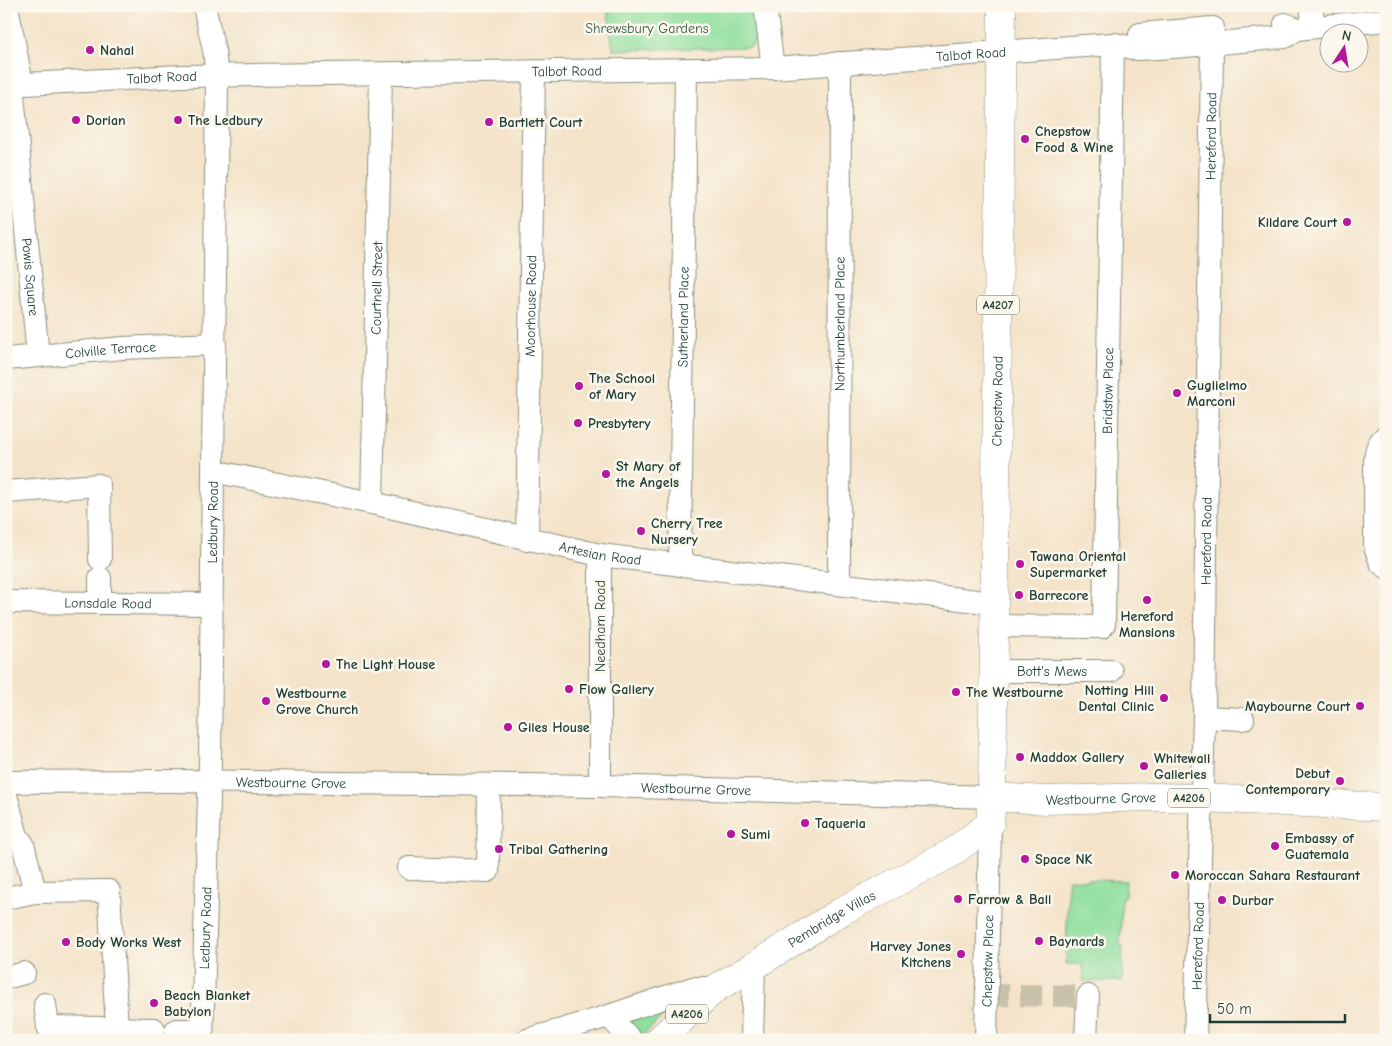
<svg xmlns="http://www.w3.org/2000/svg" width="1392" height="1046" viewBox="0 0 1392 1046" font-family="'Comic Neue',sans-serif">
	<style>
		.green { fill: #90df9e; stroke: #588e69 }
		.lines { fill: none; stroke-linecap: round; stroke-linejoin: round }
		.minor-tunnel { stroke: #c9c2ab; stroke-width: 22; stroke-dasharray: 22 11; stroke-linecap: butt }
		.minor-casing { stroke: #8a907e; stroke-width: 24 }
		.major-casing { stroke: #8a907e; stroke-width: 29 }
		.minor { stroke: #fff; stroke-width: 22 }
		.major { stroke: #fff; stroke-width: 28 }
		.poi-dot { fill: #b5179e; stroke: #fbf7ec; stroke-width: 2 }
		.labels { text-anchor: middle; stroke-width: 5; stroke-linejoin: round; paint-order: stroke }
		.shield { fill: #fbf7ec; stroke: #61756b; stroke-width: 1 }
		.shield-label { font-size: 12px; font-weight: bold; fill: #1f3d34 }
		.park-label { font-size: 14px; fill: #365d49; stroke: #fbf7ec }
		.poi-label { font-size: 14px; font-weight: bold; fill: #1f3d34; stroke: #fbf7ec; text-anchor: start }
		.street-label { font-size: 14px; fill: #1f3d34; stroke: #fbf7ec }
	</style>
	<rect width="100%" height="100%" fill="#fbf7ec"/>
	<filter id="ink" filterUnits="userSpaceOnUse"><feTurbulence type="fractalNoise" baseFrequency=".02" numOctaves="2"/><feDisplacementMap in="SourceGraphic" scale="10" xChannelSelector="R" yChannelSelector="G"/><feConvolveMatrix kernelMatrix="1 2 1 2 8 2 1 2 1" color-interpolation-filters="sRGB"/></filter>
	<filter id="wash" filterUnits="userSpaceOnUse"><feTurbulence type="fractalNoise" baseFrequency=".0096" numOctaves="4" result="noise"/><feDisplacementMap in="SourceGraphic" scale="20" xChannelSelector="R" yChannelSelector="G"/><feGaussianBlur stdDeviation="1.12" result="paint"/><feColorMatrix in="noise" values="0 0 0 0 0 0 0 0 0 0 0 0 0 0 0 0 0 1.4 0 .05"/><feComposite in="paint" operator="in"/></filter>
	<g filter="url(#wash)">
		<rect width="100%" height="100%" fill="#f4e3c9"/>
		<path class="green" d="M607 6H751L756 38 751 47 613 50Z
			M1068 879 1126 881 1125 896 1122 897 1120 946H1123L1122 981H1083L1082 964H1066Z
			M667 1007 670 1010 642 1036 630 1021Z"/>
	</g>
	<g filter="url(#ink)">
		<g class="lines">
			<path class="minor-tunnel" d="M987 995 1088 996"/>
			<defs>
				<g id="minor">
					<path d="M7 6 22 84"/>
					<path d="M765 6 773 68"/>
					<path d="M1311 6 1314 27"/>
					<path d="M1285 24 1297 29 1386 20"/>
					<path d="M1140 34 1213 28"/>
					<path id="s1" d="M12 84 38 356"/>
					<path id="s2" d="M6 85 182 76 773 68 1113 44C1122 44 1131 49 1139 49 1188 47 1236 41 1285 37L1297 29"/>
					<path id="s3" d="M6 359 123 348 215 344"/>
					<path d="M1386 436C1377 443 1376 451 1375 461V547L1381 563 1386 567"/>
					<path id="s4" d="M213 471 372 503 600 555 993 603"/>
					<path d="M6 492 99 485 100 559"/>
					<path id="s5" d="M372 503 381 74"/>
					<path id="s6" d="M527 540 534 72"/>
					<path id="s7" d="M680 565 686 70"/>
					<path d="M100 578V603"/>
					<path id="s8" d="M839 584 840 63"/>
					<path id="s9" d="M6 602 211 604"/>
					<path id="s10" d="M993 626 1102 627 1104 624 1113 44"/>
					<path id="s11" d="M993 671H1111"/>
					<path d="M1204 717 1243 719"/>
					<path id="s12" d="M6 782 167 781 600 786 992 797"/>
					<path d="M600 786V555"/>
					<path d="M6 795 17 836 23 844 35 892"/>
					<path d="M409 868 488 871 489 785"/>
					<path d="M6 898 35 892 109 891 117 1028"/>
					<path d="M6 978 24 973"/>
					<path d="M45 1004 48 1027 154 1029"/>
					<path d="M609 1016 631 1040"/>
					<path d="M176 1030H202"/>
					<path id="s13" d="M202 1040 210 762 217 76 214 50 204 6"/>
					<path d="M527 1040 609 1016 693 988H716"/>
					<path d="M752 1040 754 966"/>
					<path id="s14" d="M986 1040 990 824"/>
					<path d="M1086 1040 1088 996"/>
					<path id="s15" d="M1195 1040 1204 717 1212 43"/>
				</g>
				<g id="major">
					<path id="s16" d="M992 797 1046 800 1150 797 1203 798 1386 807"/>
					<path id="s17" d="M659 1040 716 988 754 966 842 911 950 854 990 824 992 797 1002 6"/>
				</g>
			</defs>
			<use href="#minor" class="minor-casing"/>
			<use href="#major" class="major-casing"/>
			<use href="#minor" class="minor"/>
			<use href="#major" class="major"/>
		</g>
	</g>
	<g class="poi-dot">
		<circle cx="90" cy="50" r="5"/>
		<circle cx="76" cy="120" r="5"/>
		<circle cx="178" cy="120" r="5"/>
		<circle cx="489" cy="122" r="5"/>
		<circle cx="1025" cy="139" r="5"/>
		<circle cx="1347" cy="222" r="5"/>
		<circle cx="579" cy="386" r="5"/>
		<circle cx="1177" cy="393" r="5"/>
		<circle cx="578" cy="423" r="5"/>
		<circle cx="606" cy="474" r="5"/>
		<circle cx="641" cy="531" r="5"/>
		<circle cx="1020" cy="564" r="5"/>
		<circle cx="1019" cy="595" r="5"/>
		<circle cx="1147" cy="600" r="5"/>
		<circle cx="326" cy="664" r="5"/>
		<circle cx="569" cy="689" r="5"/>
		<circle cx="956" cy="692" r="5"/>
		<circle cx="1164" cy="698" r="5"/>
		<circle cx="266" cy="701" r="5"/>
		<circle cx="1360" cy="706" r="5"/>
		<circle cx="508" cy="727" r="5"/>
		<circle cx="1020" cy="757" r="5"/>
		<circle cx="1144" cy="766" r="5"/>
		<circle cx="1340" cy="781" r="5"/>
		<circle cx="805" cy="823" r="5"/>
		<circle cx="731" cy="834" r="5"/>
		<circle cx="1275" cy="846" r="5"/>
		<circle cx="499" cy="849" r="5"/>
		<circle cx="1025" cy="859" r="5"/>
		<circle cx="1175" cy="875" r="5"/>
		<circle cx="958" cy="899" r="5"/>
		<circle cx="1222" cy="900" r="5"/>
		<circle cx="1039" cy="941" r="5"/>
		<circle cx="66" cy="942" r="5"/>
		<circle cx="961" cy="954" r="5"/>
		<circle cx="154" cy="1003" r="5"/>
	</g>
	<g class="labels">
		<g class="shield">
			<rect x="977" y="295.5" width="42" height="19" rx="4"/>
			<rect x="1168" y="788.5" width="42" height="19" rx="4"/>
			<rect x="666" y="1004.5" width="42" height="19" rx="4"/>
		</g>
		<g class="shield-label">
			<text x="998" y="309">A4207</text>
			<text x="1189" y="802">A4206</text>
			<text x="687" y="1018">A4206</text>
		</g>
		<g class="park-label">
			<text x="647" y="33">Shrewsbury Gardens</text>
		</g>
		<g class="poi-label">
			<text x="100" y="55">Nahal</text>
			<text x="86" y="125">Dorian</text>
			<text x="188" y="125">The Ledbury</text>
			<text x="499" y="127">Bartlett Court</text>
			<text x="1035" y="136">Chepstow<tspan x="1035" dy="16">Food &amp; Wine</tspan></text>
			<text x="1337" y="227" text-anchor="end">Kildare Court</text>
			<text x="589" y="383">The School<tspan x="589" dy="16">of Mary</tspan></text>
			<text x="1187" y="390">Guglielmo<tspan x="1187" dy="16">Marconi</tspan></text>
			<text x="588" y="428">Presbytery</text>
			<text x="616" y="471">St Mary of<tspan x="616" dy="16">the Angels</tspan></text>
			<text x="651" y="528">Cherry Tree<tspan x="651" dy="16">Nursery</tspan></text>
			<text x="1030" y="561">Tawana Oriental<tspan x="1030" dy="16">Supermarket</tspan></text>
			<text x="1029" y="600">Barrecore</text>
			<text x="1147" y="621" text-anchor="middle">Hereford<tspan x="1147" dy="16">Mansions</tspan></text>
			<text x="336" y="669">The Light House</text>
			<text x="579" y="694">Flow Gallery</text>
			<text x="1154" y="695" text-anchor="end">Notting Hill<tspan x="1154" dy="16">Dental Clinic</tspan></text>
			<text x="966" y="697">The Westbourne</text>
			<text x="276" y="698">Westbourne<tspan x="276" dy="16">Grove Church</tspan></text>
			<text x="1350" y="711" text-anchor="end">Maybourne Court</text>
			<text x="518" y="732">Giles House</text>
			<text x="1030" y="762">Maddox Gallery</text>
			<text x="1154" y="763">Whitewall<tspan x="1154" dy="16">Galleries</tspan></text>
			<text x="1330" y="778" text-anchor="end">Debut<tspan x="1330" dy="16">Contemporary</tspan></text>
			<text x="815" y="828">Taqueria</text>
			<text x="741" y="839">Sumi</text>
			<text x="1285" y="843">Embassy of<tspan x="1285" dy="16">Guatemala</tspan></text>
			<text x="509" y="854">Tribal Gathering</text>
			<text x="1035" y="864">Space NK</text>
			<text x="1185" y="880">Moroccan Sahara Restaurant</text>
			<text x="968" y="904">Farrow &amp; Ball</text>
			<text x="1232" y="905">Durbar</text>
			<text x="1049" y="946">Baynards</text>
			<text x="76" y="947">Body Works West</text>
			<text x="951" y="951" text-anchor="end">Harvey Jones<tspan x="951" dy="16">Kitchens</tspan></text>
			<text x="164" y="1000">Beach Blanket<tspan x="164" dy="16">Babylon</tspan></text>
		</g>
		<g class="street-label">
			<text dy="5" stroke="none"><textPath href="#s2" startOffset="966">Talbot Road</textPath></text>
			<text dy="5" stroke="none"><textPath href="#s2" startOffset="561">Talbot Road</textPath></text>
			<text dy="5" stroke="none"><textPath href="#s2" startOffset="156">Talbot Road</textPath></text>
			<text dy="5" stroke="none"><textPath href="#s15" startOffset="904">Hereford Road</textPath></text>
			<text dy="5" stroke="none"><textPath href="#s1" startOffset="194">Powis Square</textPath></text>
			<text dy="5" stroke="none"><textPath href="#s5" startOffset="215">Courtnell Street</textPath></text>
			<text dy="5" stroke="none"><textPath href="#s6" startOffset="234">Moorhouse Road</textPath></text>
			<text dy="5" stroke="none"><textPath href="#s7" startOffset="248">Sutherland Place</textPath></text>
			<text dy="5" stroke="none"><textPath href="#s8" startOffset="260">Northumberland Place</textPath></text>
			<text dy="5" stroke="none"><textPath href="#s3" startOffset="105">Colville Terrace</textPath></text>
			<text dy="5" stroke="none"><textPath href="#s10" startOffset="346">Bridstow Place</textPath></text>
			<text dy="5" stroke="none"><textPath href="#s17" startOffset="820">Chepstow Road</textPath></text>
			<text dy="5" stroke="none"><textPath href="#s13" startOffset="518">Ledbury Road</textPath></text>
			<text dy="5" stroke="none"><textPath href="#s15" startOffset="499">Hereford Road</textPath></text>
			<text dy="5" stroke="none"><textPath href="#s4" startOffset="396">Artesian Road</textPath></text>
			<text dy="5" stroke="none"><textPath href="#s9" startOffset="102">Lonsdale Road</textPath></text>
			<text transform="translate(600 626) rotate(-90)" y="5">Needham Road</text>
			<text dy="5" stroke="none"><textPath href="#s11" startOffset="59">Bott's Mews</textPath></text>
			<text dy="5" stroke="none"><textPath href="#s12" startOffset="285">Westbourne Grove</textPath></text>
			<text dy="5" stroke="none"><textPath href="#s12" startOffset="690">Westbourne Grove</textPath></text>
			<text dy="5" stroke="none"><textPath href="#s16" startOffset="109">Westbourne Grove</textPath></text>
			<text dy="5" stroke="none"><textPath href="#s17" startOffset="212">Pembridge Villas</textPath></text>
			<text dy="5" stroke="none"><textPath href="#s13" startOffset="112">Ledbury Road</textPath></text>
			<text dy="5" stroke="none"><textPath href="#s15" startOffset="94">Hereford Road</textPath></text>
			<text dy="5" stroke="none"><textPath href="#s14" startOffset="79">Chepstow Place</textPath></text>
		</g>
	</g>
	<rect width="1392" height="1046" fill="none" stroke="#fbf7ec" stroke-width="25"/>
	<g transform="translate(1344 48) rotate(12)"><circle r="24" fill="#fbf7ec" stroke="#a3ada2"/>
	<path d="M0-4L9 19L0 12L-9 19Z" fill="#b5179e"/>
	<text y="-8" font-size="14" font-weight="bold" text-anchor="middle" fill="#1f3d34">N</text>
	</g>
	<path d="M1210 1014v8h135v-8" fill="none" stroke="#1f3d34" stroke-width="2.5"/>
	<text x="1217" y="1014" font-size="15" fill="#1f3d34" stroke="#fbf7ec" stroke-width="4" paint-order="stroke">50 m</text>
</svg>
